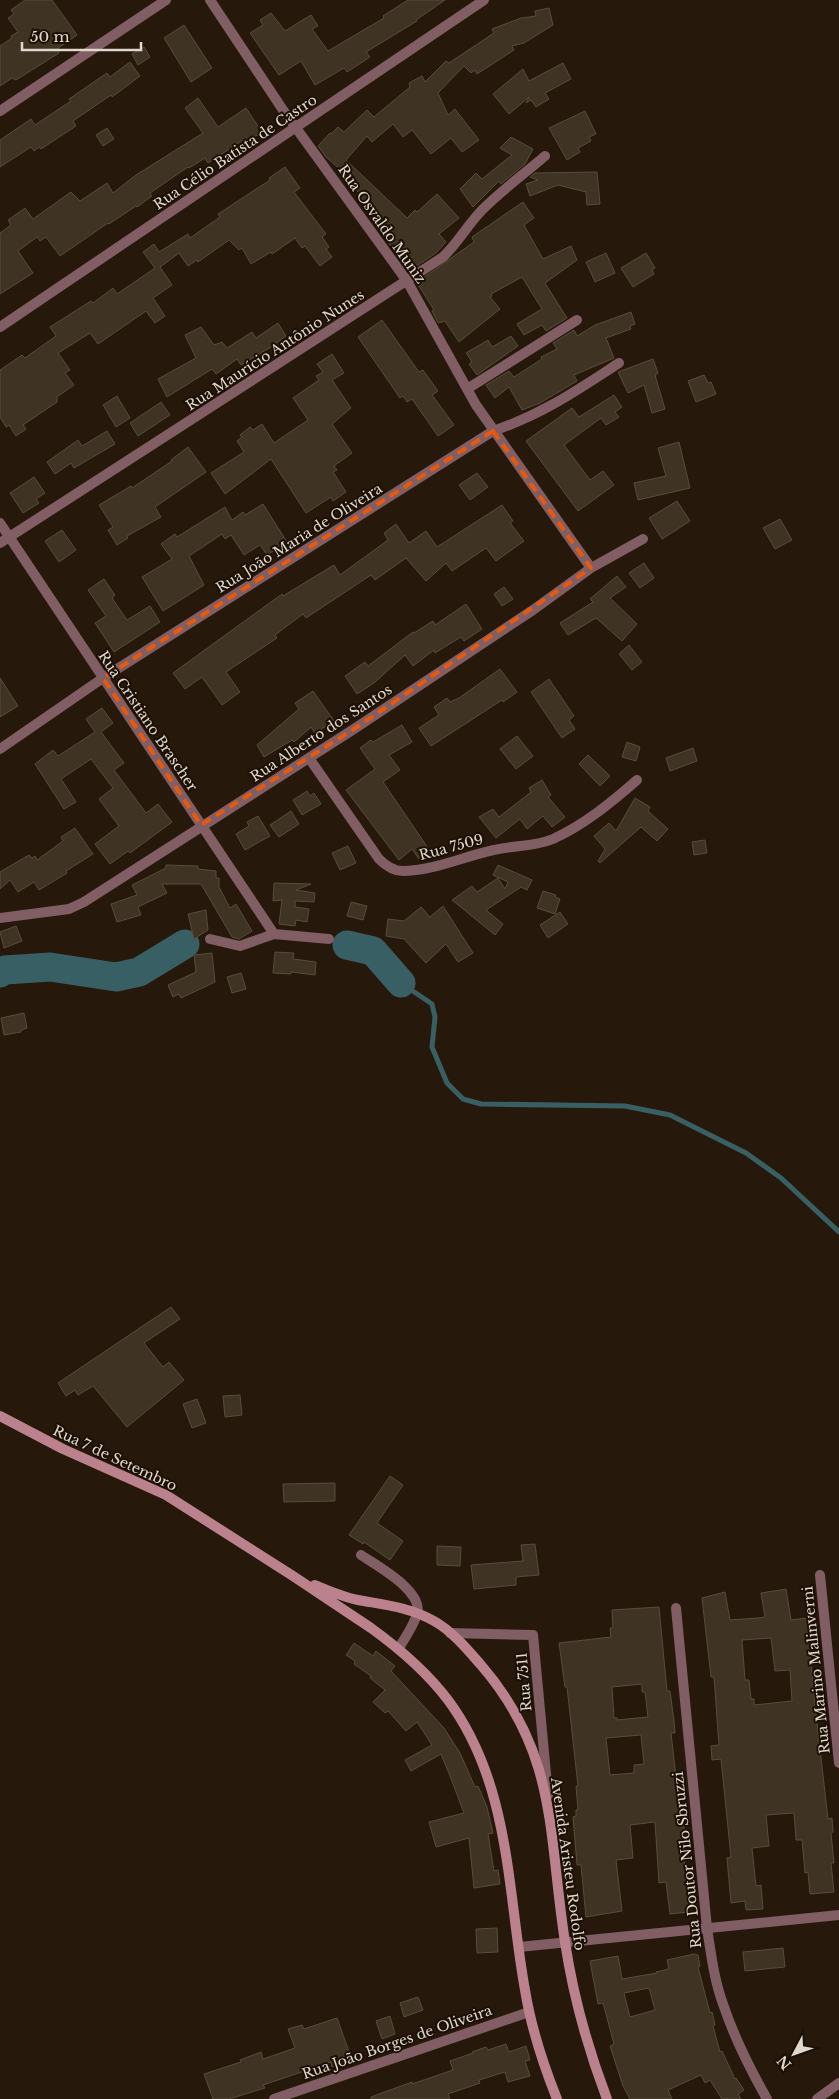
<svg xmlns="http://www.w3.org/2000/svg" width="839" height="2099" viewBox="0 0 839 2099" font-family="'Libre Baskerville',serif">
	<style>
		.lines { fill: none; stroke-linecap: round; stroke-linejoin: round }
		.stream { stroke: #386064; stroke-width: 5 }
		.river { stroke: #386064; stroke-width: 29 }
		.building { fill: #3f3323; stroke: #594c3c; fill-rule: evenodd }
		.street { stroke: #815d64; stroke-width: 10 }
		.secondary { stroke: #bb828d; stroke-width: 10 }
		.marked { fill: none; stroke: #e8590c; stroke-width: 4; stroke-dasharray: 10 6; stroke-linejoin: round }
		.labels { text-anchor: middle; stroke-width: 4; stroke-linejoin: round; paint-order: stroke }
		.street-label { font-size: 14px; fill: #e0d7cf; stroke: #1c1004 }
	</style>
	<rect width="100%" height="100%" fill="#26190b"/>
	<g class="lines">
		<path class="stream" d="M401 983 432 1004 435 1017 432 1047 447 1083 463 1099 481 1104 625 1106 670 1115 746 1153 781 1178 839 1232"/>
		<path class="river" d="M347 945 373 951 401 983
			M0 973 5 970 50 967 116 977 139 972 185 944"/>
	</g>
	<path class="building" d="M25 0H52L77 35 57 49 59 53 16 80 12 78 0 86V46L12 38 11 36 18 32 8 18 14 14 11 10Z
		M408 0H445L416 20 417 21 366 52 370 57 347 72 344 68 315 85 301 61 279 75 250 33 263 25 260 20 271 13 285 31 311 15 318 26 312 29 328 51 384 18 383 16Z
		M549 8 553 25 524 43 512 46 514 50 477 74 475 70 471 73 464 66 438 93 448 115 455 109 479 140 462 152 451 138 431 154 412 130 403 137 393 124 372 142 367 136 346 160 407 218 415 210 417 212 437 194 459 218 439 234 446 242 436 253 412 269 400 253 397 255 383 234 390 229 357 195 359 193 341 174 343 172 326 157 318 146 330 133 331 134 338 127 344 132 367 110 374 117 410 87 409 83 422 76 425 82 446 61 449 63 494 33 492 29 521 18 536 16 535 11Z
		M184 25 212 68 191 82 164 38Z
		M144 47 150 57 138 65 132 54Z
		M130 62 140 76 112 97 111 95 73 121 76 126 41 149 39 147 34 151 31 147 0 167V140L31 119 35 125 71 101 69 99 107 73 110 77Z
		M563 63 571 79 545 93 549 99 536 107 531 100 526 103 529 97 509 114 493 94 523 69 529 81Z
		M198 98 218 127 246 108 262 132 245 143 243 140 208 163 205 158 189 168 188 167 150 193 152 196 137 207 136 206 109 224 108 223 60 256 46 237 40 241 37 237 18 251 33 273 0 294V233L11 225 8 220 25 208 33 219 71 192 80 201 107 183 113 193 136 175 203 133 185 108Z
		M585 111 596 134 589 137 591 141 578 148 580 152 567 160 549 128Z
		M107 128 114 139 103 146 96 135Z
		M511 137 533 149 525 164 501 184 499 181 473 207 460 189 476 173 482 179 512 155 500 148Z
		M285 167 300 188 294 192 326 234 322 237 329 247 326 249 332 257 320 266 305 246 302 248 295 238 272 254 271 252 251 264 242 248 239 250 229 240 198 262 197 260 188 266 179 253 160 267 172 285 153 298 165 316 155 323 146 311 98 344 90 333 58 353 70 370 65 373 74 385 57 397V402L23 425 26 429 16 436 9 425 6 427 0 417V370L22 355 25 358 56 336 50 327 91 301 93 303 113 288 117 294 155 268 143 252 154 244 159 252 188 234 190 238 220 217 218 214 270 180 269 178Z
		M597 172 600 204 587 205 586 192 558 185 530 196 526 184 538 180 530 177 535 173Z
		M523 202 534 218 524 225 543 259 571 246 577 260 545 283 567 318 546 331 542 325 524 335 517 324 542 309 522 277 491 294 492 296 490 297 500 309 459 342 445 321 438 323 432 311 434 310 419 286 422 284 420 280 474 242 472 237Z
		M606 253 615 273 595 282 586 262Z
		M646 253 655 268 652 270 654 274 633 287 621 268Z
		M631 312 635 324 630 326 631 329 606 338 614 358 574 375 577 381 540 403 522 410 509 387 495 398 486 385 509 371 514 377 542 359 541 357 557 349 553 343 574 330 577 336 595 325Z
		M382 320 419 372 423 370 438 391 432 395 454 425 438 436 412 399 407 402 403 396 400 398 358 337Z
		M278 323 286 336 271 347 241 365 237 359 216 374 212 369 167 397 158 379 196 358 185 335 201 327 214 345 222 342 227 348 252 332 256 338Z
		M511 336 518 346 477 375 469 364 472 362 466 353 488 340 492 347Z
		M332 354 344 373 332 380 351 408 332 424 352 453 334 466 337 470 333 472 346 492 333 501 331 497 306 513 271 459 225 494 211 473 244 452 237 441 242 437 240 435 250 427 253 430 262 424 274 443 308 420 293 398 319 380 316 376 323 372 317 364Z
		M653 359 658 373 655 375 665 409 652 413 644 385 628 393 618 372Z
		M704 375 708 383 711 382 716 394 696 402 688 381Z
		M614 395 622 407 615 412 619 417 606 425 601 418 564 445 590 480 603 471 614 485 578 511 526 441 572 408 579 417Z
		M117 396 130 418 116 427 103 405Z
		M161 402 170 415 138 436 130 423Z
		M107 431 115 444 74 468 71 463 55 474 47 462 78 440 82 446Z
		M679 442 690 488 638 500 634 483 666 476 658 448Z
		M188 447 206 472 155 507 161 517 127 536 128 538 117 545 108 530 113 527 99 505 131 486 132 488 172 461 171 460Z
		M477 473 488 487 470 500 459 485Z
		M34 477 45 493 36 499 39 503 23 513 10 493Z
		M677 501 690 521 662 539 649 518Z
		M263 504 287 542 267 555 260 545 244 555 231 535 225 539 222 534 189 556 204 585 163 611 142 577 172 559 161 544 175 534 177 537 225 507 232 520 243 512 245 515Z
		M502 505 513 521 510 523 524 541 496 561 486 548 452 571 446 563 426 581 406 558 375 580 371 575 306 618 303 614 275 635 277 638 226 672 240 692 222 705 202 677 185 689 173 673 282 594 283 596 334 565 340 575 388 540 384 533 396 524 409 543 426 531 437 547Z
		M780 519 792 540 775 549 763 528Z
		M62 530 76 550 59 562 45 541Z
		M644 563 654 578 640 588 629 573Z
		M617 576 626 587 610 598 637 624 622 641 596 618 568 635 560 623 593 602 590 599Z
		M104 579 115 595 112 598 127 620 150 606 160 622 114 652 95 623 106 616 88 590Z
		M504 587 513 599 502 606 494 594Z
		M466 604 482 629 464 641 461 637 435 653 434 650 413 666 405 655 374 683 357 694 345 676 365 662 368 666 413 632 414 633 433 621 435 625Z
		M629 645 642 662 632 670 619 654Z
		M500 669 517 692 503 702 502 700 431 746 419 728 439 715 434 707 447 698 450 702 459 698Z
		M0 678 18 706 0 717Z
		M549 679 574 716 569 720 575 729 562 738 531 692Z
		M313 691 334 721 315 733 311 727 294 742 292 740 264 757 257 745 299 709 295 703Z
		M102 708 113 723 101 732 124 763 114 770 146 813 158 804 172 822 130 853 128 851 110 864 95 844 119 826 99 799 113 788 91 759 61 779 76 802 64 809 35 764 53 750 58 756 95 732 86 719Z
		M402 725 412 742 389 755 400 770 383 782 430 851 419 859 412 849 399 860 346 790 375 769 360 748 371 740 373 742Z
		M517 736 533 756 516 769 500 749Z
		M627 742 640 747 636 761 622 757Z
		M693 748 697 761 670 771 666 758Z
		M588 755 610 776 600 786 579 764Z
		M542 780 551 795 548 797 565 817 552 827 543 816 527 829 520 819 496 838 479 817 493 809 499 817 531 792 529 788Z
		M307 791 310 796 314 793 321 804 302 815 293 800Z
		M635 798 650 807 648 811 668 829 657 841 641 827 600 863 598 861 605 849 594 836 609 823 616 831Z
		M291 811 299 824 279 837 270 825Z
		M258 816 270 836 245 850 236 834 249 826 247 822Z
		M75 828 93 854 66 871 67 873 39 890 34 882 18 892 10 880 0 889V872L29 855 32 858 35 856 37 860 63 841 61 837Z
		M705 840 707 853 694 855 692 842Z
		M348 846 356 863 340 870 332 853Z
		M166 865 198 866V869L216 871V878H219V887L230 908 236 904 252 931 239 939 232 937 201 884H162L167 893 138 907 141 915 117 922 111 904 137 895 132 885 166 868Z
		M498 865 532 880 527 890 521 887 486 910 503 924 495 935 452 900 472 886 477 892 498 878 505 889 508 882 493 875Z
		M274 883 311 884 296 890 315 893 314 902 295 901V907L309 909 307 922 296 920 295 926 279 924 282 900 273 901Z
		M543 891 556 895 555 897 560 899 555 914 537 908Z
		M351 902 367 906 363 920 347 916Z
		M443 906 473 953 458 962 446 944 426 963 404 939 386 936 388 919 404 921 421 907 430 917Z
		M206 910 208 930 194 939 188 914Z
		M560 912 568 924 548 938 540 925Z
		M16 926 22 941 4 948 0 932Z
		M275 952 294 953 293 959 316 962 315 975 291 972V974L273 973Z
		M212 953 215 982 181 998 179 994 173 997 168 985 196 972 194 955Z
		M241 973 246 989 232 993 227 977Z
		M24 1013 27 1028 21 1030V1032L4 1035 1 1018Z
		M171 1307 180 1319 144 1343 163 1367 169 1362 184 1380 127 1427 93 1386 78 1395 75 1390 66 1396 58 1383Z
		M240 1395 242 1415 225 1417 223 1396Z
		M197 1399 206 1423 192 1428 183 1404Z
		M390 1476 403 1485 377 1523 403 1541 390 1560 364 1542 363 1544 349 1535Z
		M335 1483V1501L284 1502 283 1484Z
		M535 1544 539 1575 516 1577V1585L474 1589 471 1565 523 1561 521 1545Z
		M437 1546 461 1547 460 1566 437 1565Z
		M786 1589 791 1620 807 1618 815 1705 828 1819 832 1818 833 1832 831 1833 834 1863H831L834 1892 810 1894 808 1872 805 1873 802 1840H796L794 1813 766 1815 769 1846 752 1848 756 1886 761 1885 763 1909 746 1910 745 1901 731 1903 727 1858 731 1857 721 1759 712 1760 711 1746 719 1745 714 1677H711L702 1598 725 1592 730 1620 758 1618 765 1617 761 1593ZM771 1638 775 1671 790 1670 792 1701 754 1705V1699H751L749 1680H745L742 1640Z
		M659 1607 667 1691H670L674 1721 675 1733H671L676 1778 678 1777 681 1826H684L686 1847H683L689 1912 670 1914 666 1882 659 1883 655 1822 630 1825 633 1858 616 1860 622 1911 586 1917 581 1865H577L573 1817 576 1816V1810L578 1809 576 1786H578L567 1687H565L559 1643 611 1637 610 1628H613L612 1610ZM642 1684V1692H645L648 1717 617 1720V1718H614L612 1687ZM641 1735 644 1764 634 1765V1773L610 1775 606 1738Z
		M354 1643 373 1656 376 1651 395 1666 391 1671 444 1728 460 1753 475 1787 478 1786 487 1807 493 1833 488 1834 494 1871 498 1870 500 1884 474 1888 469 1838 436 1847 429 1822 464 1813 450 1776 441 1754 411 1771 405 1760 432 1745 417 1722 406 1731 388 1711 385 1713 373 1702 385 1690 370 1678 371 1676 354 1664 355 1661 346 1655Z
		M497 1928 498 1952 477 1953 476 1929Z
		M783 1948 785 1967 745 1971 743 1952Z
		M694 1954 698 1955 700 1966 698 1967 710 2013 712 2012 715 2025 713 2026 720 2052 722 2051 735 2079 736 2078 744 2090 738 2094 741 2099H722L710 2080 705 2083 701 2075 668 2090 672 2099H630L623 2086 610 2046 614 2044 603 2003 598 2004 590 1961 618 1956 622 1979 657 1973 656 1972 669 1969 667 1960ZM649 1988 655 2010 630 2017 624 1993Z
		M418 1997 423 2010 404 2017 400 2003Z
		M390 2016 395 2034 382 2039 376 2021Z
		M337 2018 352 2060 332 2067 331 2062 263 2085 265 2088 229 2099H213L204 2074 241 2062 240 2060 261 2052 263 2059 295 2048 288 2029 302 2025 304 2029Z
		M506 2044 509 2052 526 2046 530 2060 525 2061 530 2076 508 2082 505 2072 479 2080 480 2083 448 2094 450 2099H371V2097L412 2082V2084L453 2070 450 2061 473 2053 472 2052 486 2047 488 2050Z"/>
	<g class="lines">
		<path class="street" d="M210 0 283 110 407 281 476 405 591 568
			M0 111 166 0
			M0 327 484 0
			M467 389 577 320
			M0 523 274 934
			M0 543 443 257C458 243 468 224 483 209 502 190 524 174 545 156
			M0 749 103 678 493 431C543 414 576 391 619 363
			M309 758 379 859C386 866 394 872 405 871 435 870 465 856 494 850 514 845 534 847 553 839 584 825 612 802 637 780
			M0 918 69 909 84 902 354 729 533 610 591 568 643 539
			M210 939 240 946 274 934 329 939
			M361 1555C377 1566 424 1591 417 1614 414 1625 405 1638 399 1648
			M820 1575 839 1763
			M676 1608 707 1928C711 1953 714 1980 723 2004 734 2037 750 2069 767 2099
			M450 1633 533 1635 548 1795
			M519 1947 839 1915
			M274 2099 529 2012
			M817 2099 839 2083"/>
		<path class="secondary" d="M0 1416 63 1449 166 1495 293 1576 371 1628C400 1649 426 1671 448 1700 511 1785 507 1891 525 1990 531 2027 543 2064 557 2099
			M315 1585C329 1591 343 1597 358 1600 385 1605 409 1607 434 1621 452 1631 467 1649 481 1665 558 1754 548 1834 565 1942 573 1995 588 2049 607 2099"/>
	</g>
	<path class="marked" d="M493 431 591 568 354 729 201 825 103 678Z"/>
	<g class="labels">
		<g class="street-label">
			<text transform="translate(235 152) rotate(-34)" y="5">Rua Célio Batista de Castro</text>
			<text transform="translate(382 224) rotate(55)" y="5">Rua Osvaldo Muniz</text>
			<text transform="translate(275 350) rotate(-33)" y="5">Rua Maurício Antônio Nunes</text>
			<text transform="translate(299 538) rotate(-32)" y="5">Rua João Maria de Oliveira</text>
			<text transform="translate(148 721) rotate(56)" y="5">Rua Cristiano Brascher</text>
			<text transform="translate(321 733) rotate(-33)" y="5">Rua Alberto dos Santos</text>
			<text transform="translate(451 847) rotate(-15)" y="5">Rua 7509</text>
			<text transform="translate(115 1458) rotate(25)" y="5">Rua 7 de Setembro</text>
			<text transform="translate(816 1670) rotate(-96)" y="5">Rua Marino Malinverni</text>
			<text transform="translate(524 1682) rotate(-95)" y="5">Rua 7511</text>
			<text transform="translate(687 1860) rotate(-96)" y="5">Rua Doutor Nilo Sbruzzi</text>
			<text transform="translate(568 1864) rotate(82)" y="5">Avenida Aristeu Rodolfo</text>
			<text transform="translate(397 2042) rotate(-19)" y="5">Rua João Borges de Oliveira</text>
		</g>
	</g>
	<g transform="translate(794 2054) rotate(229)" stroke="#1c1004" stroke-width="4" paint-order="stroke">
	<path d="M0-4L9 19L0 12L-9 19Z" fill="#e0d7cf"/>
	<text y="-8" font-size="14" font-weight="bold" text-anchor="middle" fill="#e0d7cf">N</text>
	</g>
	<path d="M22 42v8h119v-8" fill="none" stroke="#e0d7cf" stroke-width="2.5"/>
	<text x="30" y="42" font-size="15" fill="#e0d7cf" stroke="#1c1004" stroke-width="4" paint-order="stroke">50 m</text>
</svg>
